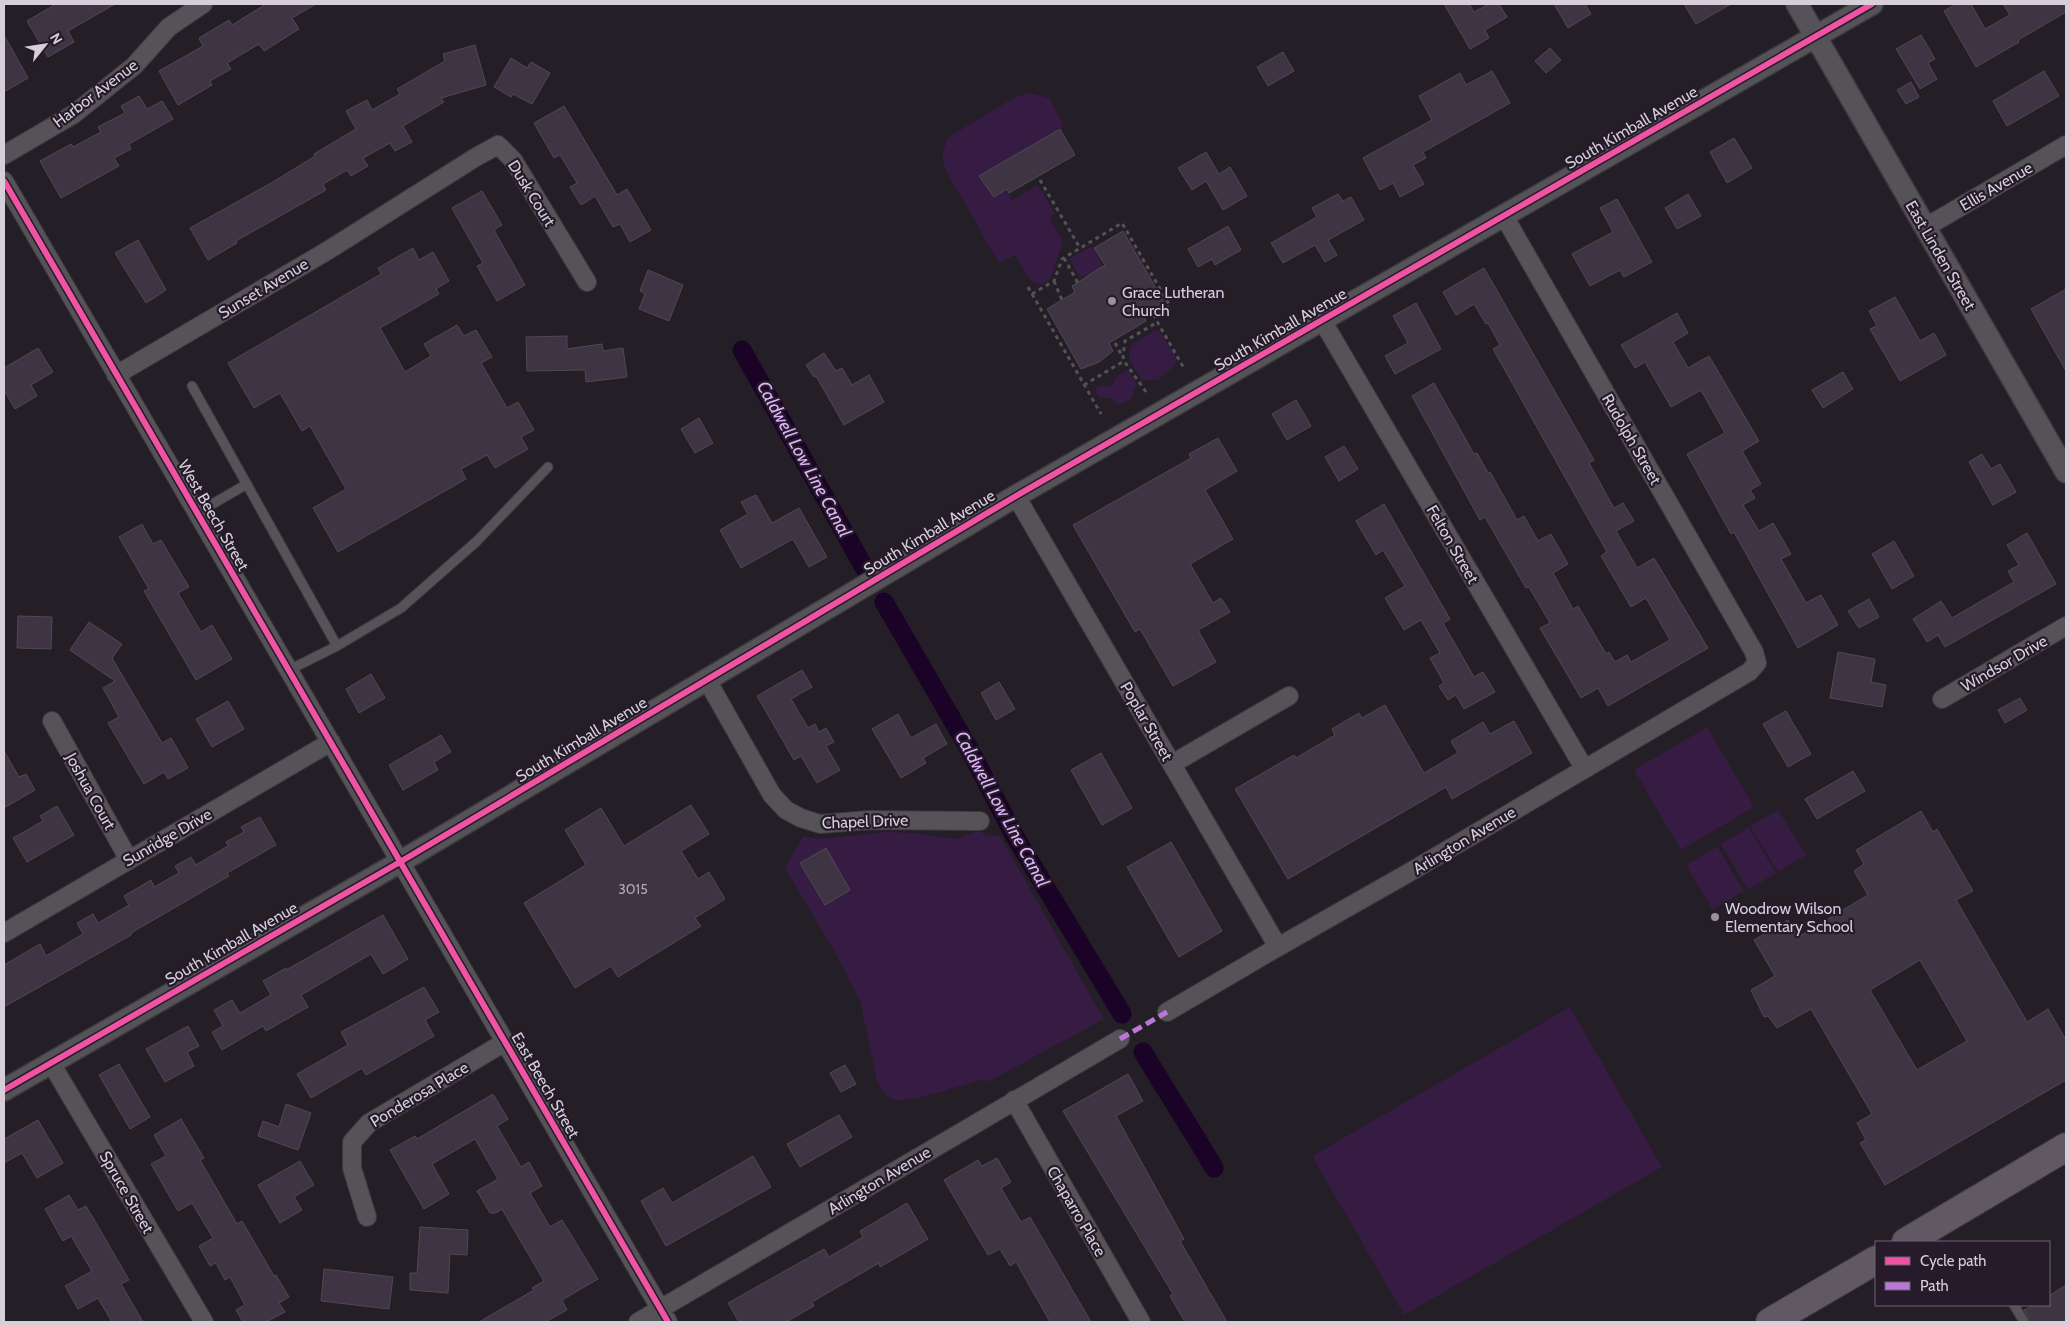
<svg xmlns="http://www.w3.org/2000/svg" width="2070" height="1326" viewBox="0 0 2070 1326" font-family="Cabin,sans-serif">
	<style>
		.green { fill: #361b43 }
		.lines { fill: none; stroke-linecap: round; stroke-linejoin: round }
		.canal { stroke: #1a0326; stroke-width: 19 }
		.building { fill: #3e3443; stroke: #4f4a51; fill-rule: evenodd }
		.service-casing { stroke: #3d3940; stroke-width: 11 }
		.minor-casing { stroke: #3d3940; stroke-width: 20 }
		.tertiary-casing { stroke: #3d3940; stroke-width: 24 }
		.primary-casing { stroke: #3d3940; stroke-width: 30 }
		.path { stroke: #555257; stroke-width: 3; stroke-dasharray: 4 4; stroke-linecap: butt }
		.service { stroke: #565358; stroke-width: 9 }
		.minor { stroke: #565358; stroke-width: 18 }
		.tertiary { stroke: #565358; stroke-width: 21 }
		.primary { stroke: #605963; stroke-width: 28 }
		.quiet { stroke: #ba77d6; stroke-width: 5; stroke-dasharray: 10 5; stroke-linecap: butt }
		.cycleway-casing { stroke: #251b2a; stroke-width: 9 }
		.cycleway { stroke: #f153a3; stroke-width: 6 }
		.poi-dot { fill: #98919b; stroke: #251b2a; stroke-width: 2 }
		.labels { text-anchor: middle; stroke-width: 4.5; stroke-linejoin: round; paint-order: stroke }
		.number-label { font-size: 14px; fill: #b0a8b4 }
		.street-label { font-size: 16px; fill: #d6cfda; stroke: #251b2a }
		.poi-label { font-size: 16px; fill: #d6cfda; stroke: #251b2a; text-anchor: start }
		.water-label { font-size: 18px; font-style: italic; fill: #e2b4fd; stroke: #251b2a }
	</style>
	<rect width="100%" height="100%" fill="#241e26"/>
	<path class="green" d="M1031 93 1049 98 1064 126 993 168 1012 200 1038 185 1055 214 1049 218 1063 242 1050 280 1041 285 1030 281 1015 255 999 263 945 169 942 157 947 138 1017 96Z
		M1092 246 1103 267 1089 281 1086 276 1080 277 1069 259Z
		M1159 330 1176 357 1175 366C1157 377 1166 382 1142 380 1132 364 1119 350 1141 338 1147 335 1153 331 1159 330Z
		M1128 370 1137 384 1131 399 1122 404H1117L1112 399 1099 397 1096 392V388L1101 385 1111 387 1117 376Z
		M1707 727 1754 807 1681 850 1634 770Z
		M1778 810 1806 855 1778 872 1750 826Z
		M1749 827 1776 873 1748 890 1721 844Z
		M978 831 989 836H1000L1104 1019 988 1082 985 1079C966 1084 911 1103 895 1100 886 1098 881 1089 877 1081L860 1001 836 954 785 868 803 836 819 839 886 832 915 833 955 839Z
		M1717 846 1744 891 1713 910 1686 865Z
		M1570 1007 1662 1167 1404 1315 1312 1156Z"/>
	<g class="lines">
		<path class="canal" d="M742 350 865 569
			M884 602 971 752 1014 835 1122 1014
			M1143 1052C1166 1091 1191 1128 1214 1168"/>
	</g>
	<path class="building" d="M56 4H115L68 31 74 42 48 57 27 21Z
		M266 4H316L292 18 299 29 264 51 259 44 227 63 231 69 210 81 212 85 178 105 159 71 203 46 199 38 229 20 232 25Z
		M1444 4H1469L1474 12 1489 4H1499L1507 17 1485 30 1489 38 1470 49Z
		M1554 4H1585L1591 14 1568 28Z
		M1684 4H1731L1696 24Z
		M1956 4H1971L1985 29 2010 15 2003 4H2066V12L2018 40 2019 42 1976 67 1944 11Z
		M4 35 28 78 4 92Z
		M1921 35 1935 59 1928 63 1937 79 1920 89 1896 49Z
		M475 45 486 85 441 98 444 102 403 126 412 142 395 151 390 143 363 158 368 166 351 176 347 170 323 184 326 190 236 241 237 243 208 260 190 228 273 182 315 156 314 154 356 129 346 111 367 100 372 110 400 94 397 89 445 61 443 54Z
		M1550 48 1561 60 1546 73 1535 61Z
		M1283 52 1294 71 1268 86 1257 67Z
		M511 58 527 68 531 62 550 73 532 104 513 94 511 97 494 87Z
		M1492 71 1510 103 1423 152 1426 158 1413 165 1424 184 1400 197 1393 183 1380 190 1363 158 1432 120 1419 96 1460 73 1466 85Z
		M2044 71 2059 96 2007 126 1993 101Z
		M1911 82 1919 97 1906 104 1897 90Z
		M139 96 147 109 162 101 173 119 129 144 131 149 114 158 119 166 61 198 40 161 71 144 73 147 101 132 98 127 125 113 121 106Z
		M564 106 617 195 627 189 651 230 630 242 620 224 613 227 595 196 581 205 570 187 577 183 560 155 554 158 534 123Z
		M1060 129 1075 155 1009 193 1007 189 994 197 979 176Z
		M1734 138 1752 168 1727 183 1710 152Z
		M1206 152 1219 174 1230 167 1247 196 1223 210 1206 181 1192 190 1178 168Z
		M482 191 502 225 494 230 525 285 497 301 477 266 483 263 452 208Z
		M1338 194 1343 201 1351 197 1364 220 1328 240 1337 255 1325 262 1315 245 1283 263 1271 243 1317 217 1312 208Z
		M1688 194 1701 216 1677 229 1665 208Z
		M1617 199 1652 262 1624 277 1620 270 1590 286 1572 254 1613 232 1600 208Z
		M1228 226 1241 250 1215 265 1212 259 1198 267 1188 249Z
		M1123 231 1164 302 1143 315 1146 321 1109 343 1113 351 1099 362 1081 369 1047 309 1075 292 1072 286 1105 265 1094 248Z
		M138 240 166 290 146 303 115 253Z
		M413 248 419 260 433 252 449 281 436 289 439 294 380 328 405 372 431 356 424 344 457 325 464 336 476 330 492 357 481 363 507 408 518 402 534 430 521 437 528 449 495 468 487 455 461 469 466 479 338 552 313 508 346 489 310 426 302 431 280 393 254 408 228 363 381 274 378 268Z
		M1484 268 1594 460 1589 463 1614 508 1623 503 1634 521 1616 531 1637 568 1654 558 1708 648 1608 706 1598 688 1581 698 1540 628 1550 623 1529 587 1526 588 1485 517 1480 520 1412 396 1434 383 1474 454 1477 453 1488 473 1490 472 1517 520 1524 516 1538 541 1551 534 1568 564 1553 573 1573 609 1578 606 1606 654 1609 652 1615 662 1627 655 1631 662 1670 640 1646 598 1631 607 1601 556 1607 552 1493 349 1500 345 1488 323 1486 324 1474 304 1456 315 1443 292Z
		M648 270 683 285 669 321 639 309 645 294 640 291Z
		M2066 289V371L2031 309Z
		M1895 297 1920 341 1934 333 1946 355 1900 381 1870 329 1877 326 1869 311Z
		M1416 303 1441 349 1395 374 1385 356 1408 343 1393 316Z
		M1677 313 1688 333 1673 342 1688 368 1709 356 1759 441 1742 451 1761 484 1750 490 1755 498 1743 505 1759 531 1773 523 1791 554 1781 559 1806 603 1821 595 1838 625 1798 648 1734 532 1731 534 1687 454 1725 433 1701 390 1671 407 1645 362 1635 368 1621 345Z
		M567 336V349L602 344 603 351 623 348 627 377 586 382 585 370 527 371 526 337Z
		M38 348 53 372 31 385 37 396 15 409 4 390V368Z
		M824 353 836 371 842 368 852 385 869 375 884 402 844 425 816 376 814 377 806 365Z
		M1843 372 1853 389 1823 408 1812 390Z
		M1296 400 1311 426 1287 440 1272 414Z
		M699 418 713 443 695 453 681 429Z
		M1218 438 1237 471 1205 490 1233 539 1190 564 1213 603 1221 598 1230 612 1198 630 1216 662 1173 686 1140 629 1135 632 1073 525 1191 458 1189 454Z
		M1344 446 1358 469 1339 481 1325 457Z
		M1982 454 1991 469 2000 464 2016 492 1993 505 1969 462Z
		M756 495 772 523 799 508 827 557 809 567 793 539 741 568 720 530 748 514 741 502Z
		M1384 504 1450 619 1443 623 1474 677 1483 672 1495 692 1464 709 1456 695 1448 700 1439 686 1444 683 1430 658 1440 653 1421 620 1404 630 1385 598 1405 586 1383 550 1376 555 1356 521Z
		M142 524 153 544 161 540 189 587 178 593 201 632 212 625 232 659 196 680 144 591 149 589 119 537Z
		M2027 533 2056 584 1945 647 1938 635 1927 642 1913 619 1941 601 1952 618 2014 582 2008 571 2019 565 2007 545Z
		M1894 541 1914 576 1892 589 1872 554Z
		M1869 599 1879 617 1859 628 1848 611Z
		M18 616 52 617 51 649 17 648Z
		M89 622 122 644 112 658 162 743 171 738 188 768 168 779 164 772 144 784 108 723 119 717 103 688 115 681 70 650Z
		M1838 652 1875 659 1871 682 1886 685 1882 707 1830 698Z
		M802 670 812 687 791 699 808 728 815 724 819 732 826 728 834 742 826 746 840 770 817 783 801 756 794 760 757 696Z
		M371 674 385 698 359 713 346 689Z
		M999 682 1015 709 996 720 981 693Z
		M2020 698 2027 710 2005 723 1998 710Z
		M228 701 244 729 212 747 196 719Z
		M1385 705 1424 773 1458 753 1451 741 1483 722 1490 734 1514 721 1532 753 1452 799 1446 787 1288 879 1235 789 1294 755 1296 758 1335 735 1332 729 1359 713 1362 718Z
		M1786 711 1811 754 1788 767 1763 724Z
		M898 714 911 738 936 724 947 744 923 758 926 763 901 778 872 729Z
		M441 735 451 752 434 762 438 770 403 790 389 765Z
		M4 751 19 777 26 774 35 790 4 808Z
		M1101 753 1132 808 1102 825 1071 770Z
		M1853 771 1865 791 1817 819 1805 799Z
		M691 805 709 834 681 851 698 879 709 872 725 899 695 918 701 926 618 977 611 966 575 988 524 903 586 865 565 830 601 808 624 846Z
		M57 806 74 835 27 862 13 838 43 821 40 816Z
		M1921 811 1933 832 1937 829 1973 891 1956 900 2027 1022 2048 1009 2066 1040V1080L1885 1185 1860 1143 1866 1140 1857 1123 1872 1114 1811 1009 1777 1028 1768 1016 1764 1017 1751 990 1775 976 1754 940 1788 920 1798 937 1868 895 1854 871 1864 864 1856 850ZM1920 960 1967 1041 1917 1070 1870 990Z
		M260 817 276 845 227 873 229 876 131 933V935L4 1007V965L40 944 46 956 83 934 77 923 93 914 98 923 129 905 124 896 151 880 154 887 179 873 175 866 191 857 196 865 228 846 226 842 244 832 241 827Z
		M1171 842 1222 931 1179 957 1127 867Z
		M826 848 850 890 825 905 800 863Z
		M383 915 408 959 383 974 371 954 301 995 308 1007 266 1031 263 1026 222 1050 212 1032 223 1026 214 1010 232 1000 240 1013 271 995 263 981 286 968V970Z
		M424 987 439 1012 425 1020 434 1036 366 1075 362 1068 311 1098 297 1074 348 1045 341 1032Z
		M188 1026 199 1046 187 1052 194 1066 165 1082 146 1049Z
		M119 1064 150 1117 130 1129 99 1075Z
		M845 1065 856 1084 841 1092 830 1073Z
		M1128 1074 1143 1101 1116 1116 1184 1239 1180 1241 1227 1322H1185L1170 1296 1173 1294 1063 1111Z
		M493 1094 508 1119 497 1126 521 1167 529 1162 542 1186 530 1193 550 1227 562 1220 598 1279 562 1300 567 1310 545 1322H479L534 1290 532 1288 544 1281 502 1209 496 1213H490L477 1191 498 1179 475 1139 432 1164 449 1194 424 1209 390 1150 415 1136 417 1139Z
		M286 1104 311 1113 298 1150 258 1136 263 1121 279 1127Z
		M839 1115 852 1137 800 1167 787 1144Z
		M181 1119 204 1158 200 1160 237 1224 242 1221 274 1276 276 1275 289 1297 279 1303 285 1312 266 1322H243L236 1310 245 1305 230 1277 225 1280 216 1263 210 1266 199 1246 213 1238 192 1203 178 1211 151 1164 166 1156 154 1135Z
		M38 1120 63 1163 37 1178 22 1153 4 1163V1139Z
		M753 1156 771 1187 666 1246 641 1201 663 1188 672 1203Z
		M997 1158 1011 1182 1001 1188 1021 1222 1030 1217 1091 1322H1050L1016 1262 1010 1266 1000 1249 988 1255 944 1180 978 1160 982 1166Z
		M300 1161 314 1185 294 1197 302 1210 280 1223 258 1185Z
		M69 1195 78 1210 86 1206 106 1240 129 1280 121 1284 143 1322H112L98 1298 78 1309 65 1286 92 1271 71 1236 63 1241 45 1209Z
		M907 1203 928 1239 880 1267 879 1263 812 1302 814 1306 786 1322H739L728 1303 824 1249 829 1257 863 1237 860 1231Z
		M420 1227 468 1230 467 1255 450 1254 448 1293 410 1290V1273H417Z
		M324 1269 393 1277 389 1309 321 1301Z
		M2066 1285V1322H2030L2024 1310 2034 1305H2049V1296Z"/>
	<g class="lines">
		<defs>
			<path id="service" d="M192 386 337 646
				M197 513 247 484
				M289 670 337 646 401 608 477 541 548 467
				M2014 1305 2024 1322"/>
			<path id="minor" d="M4 155 74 114 134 66 169 27 203 4
				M4 181 668 1322
				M1926 227 2066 145
				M1322 320 1584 768
				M116 375 327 251 476 157 498 145 513 160 587 282
				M1016 496 1278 947
				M707 680 772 795 786 810 801 818 820 824 869 820 980 821
				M1942 699 2066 626
				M52 721 129 860
				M1172 764 1289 696
				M4 933 331 742
				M1167 1012 1278 947 1410 872 1749 672 1757 663 1754 652 1504 216
				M51 1063 204 1322
				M1014 1100 1141 1322
				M367 1217 352 1168V1142L369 1123 505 1042
				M638 1322 1120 1039"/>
			<path id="tertiary" d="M1797 4 2066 472
				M4 1090 400 862 1016 496 1872 4"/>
			<path id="primary" d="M1906 1242 2066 1147
				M1770 1322 1876 1260"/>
		</defs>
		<use href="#service" class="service-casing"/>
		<use href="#minor" class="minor-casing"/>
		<use href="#tertiary" class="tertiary-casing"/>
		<use href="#primary" class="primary-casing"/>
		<path class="path" d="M1040 180 1080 248
			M1064 258 1078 283
			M1054 281 1062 300
			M1028 287 1101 414
			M1032 294 1054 281 1062 259 1122 223 1170 306 1154 316 1185 370
			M1115 343 1122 356
			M1084 385 1124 361
			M1146 392 1124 361 1123 356 1125 341 1158 322"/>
		<use href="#service" class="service"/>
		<use href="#minor" class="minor"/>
		<use href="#tertiary" class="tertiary"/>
		<use href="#primary" class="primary"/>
		<path class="quiet" d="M1120 1039 1167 1012"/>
		<defs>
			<path id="cycleway" d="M4 181 668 1322
				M4 1090 400 862 1016 496 1872 4"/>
		</defs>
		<use href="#cycleway" class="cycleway-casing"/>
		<use href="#cycleway" class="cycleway"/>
	</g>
	<g class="poi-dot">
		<circle cx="1112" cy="301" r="5"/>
		<circle cx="1715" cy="917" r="5"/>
	</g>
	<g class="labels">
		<g class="number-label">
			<text x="633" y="894">3015</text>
		</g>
		<g class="street-label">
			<text transform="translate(95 93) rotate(-37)" y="6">Harbor Avenue</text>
			<text transform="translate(1631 127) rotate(-30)" y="6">South Kimball Avenue</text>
			<text transform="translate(1996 186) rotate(-30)" y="6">Ellis Avenue</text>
			<text transform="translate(532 193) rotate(58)" y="6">Dusk Court</text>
			<text transform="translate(1941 255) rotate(60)" y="6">East Linden Street</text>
			<text transform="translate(263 288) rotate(-31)" y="6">Sunset Avenue</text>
			<text transform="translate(1280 329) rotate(-30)" y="6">South Kimball Avenue</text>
			<text transform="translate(1632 439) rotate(60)" y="6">Rudolph Street</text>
			<text transform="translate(214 515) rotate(60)" y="6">West Beech Street</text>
			<text transform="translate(929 532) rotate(-31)" y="6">South Kimball Avenue</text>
			<text transform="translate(1453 544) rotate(60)" y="6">Felton Street</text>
			<text transform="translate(2004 663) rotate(-30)" y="6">Windsor Drive</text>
			<text transform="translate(1147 721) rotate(60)" y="6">Poplar Street</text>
			<text transform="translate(581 739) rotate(-31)" y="6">South Kimball Avenue</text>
			<text transform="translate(91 791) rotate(61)" y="6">Joshua Court</text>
			<text transform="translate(865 821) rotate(-2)" y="6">Chapel Drive</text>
			<text transform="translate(167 837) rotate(-30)" y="6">Sunridge Drive</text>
			<text transform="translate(1464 840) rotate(-31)" y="6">Arlington Avenue</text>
			<text transform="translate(231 943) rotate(-30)" y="6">South Kimball Avenue</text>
			<text transform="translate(546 1085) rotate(60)" y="6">East Beech Street</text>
			<text transform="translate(419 1094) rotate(-31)" y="6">Ponderosa Place</text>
			<text transform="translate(879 1180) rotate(-31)" y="6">Arlington Avenue</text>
			<text transform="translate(127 1192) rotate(60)" y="6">Spruce Street</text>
			<text transform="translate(1077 1211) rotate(60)" y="6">Chaparro Place</text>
		</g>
		<g class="poi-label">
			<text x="1122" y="298">Grace Lutheran<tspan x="1122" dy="18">Church</tspan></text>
			<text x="1725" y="914">Woodrow Wilson<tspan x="1725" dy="18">Elementary School</tspan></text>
		</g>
		<g class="water-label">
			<text transform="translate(804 459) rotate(61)" y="6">Caldwell Low Line Canal</text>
			<text transform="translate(1002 809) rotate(61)" y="6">Caldwell Low Line Canal</text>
		</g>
	</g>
	<rect width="2070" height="1326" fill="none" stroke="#d6cfda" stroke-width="10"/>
	<rect x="1875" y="1241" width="175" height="65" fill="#251b2a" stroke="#6c6370"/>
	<rect x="1885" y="1257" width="25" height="8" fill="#f153a3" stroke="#6c6370"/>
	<text x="1920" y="1266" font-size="15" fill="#d6cfda">Cycle path</text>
	<rect x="1885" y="1282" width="25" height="8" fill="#ba77d6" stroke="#6c6370"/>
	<text x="1920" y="1291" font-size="15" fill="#d6cfda">Path</text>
	<g transform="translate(45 45) rotate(60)" stroke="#251b2a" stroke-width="4" paint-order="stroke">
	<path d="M0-4L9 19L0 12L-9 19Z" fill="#d6cfda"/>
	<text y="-8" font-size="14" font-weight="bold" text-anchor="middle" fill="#d6cfda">N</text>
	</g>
</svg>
